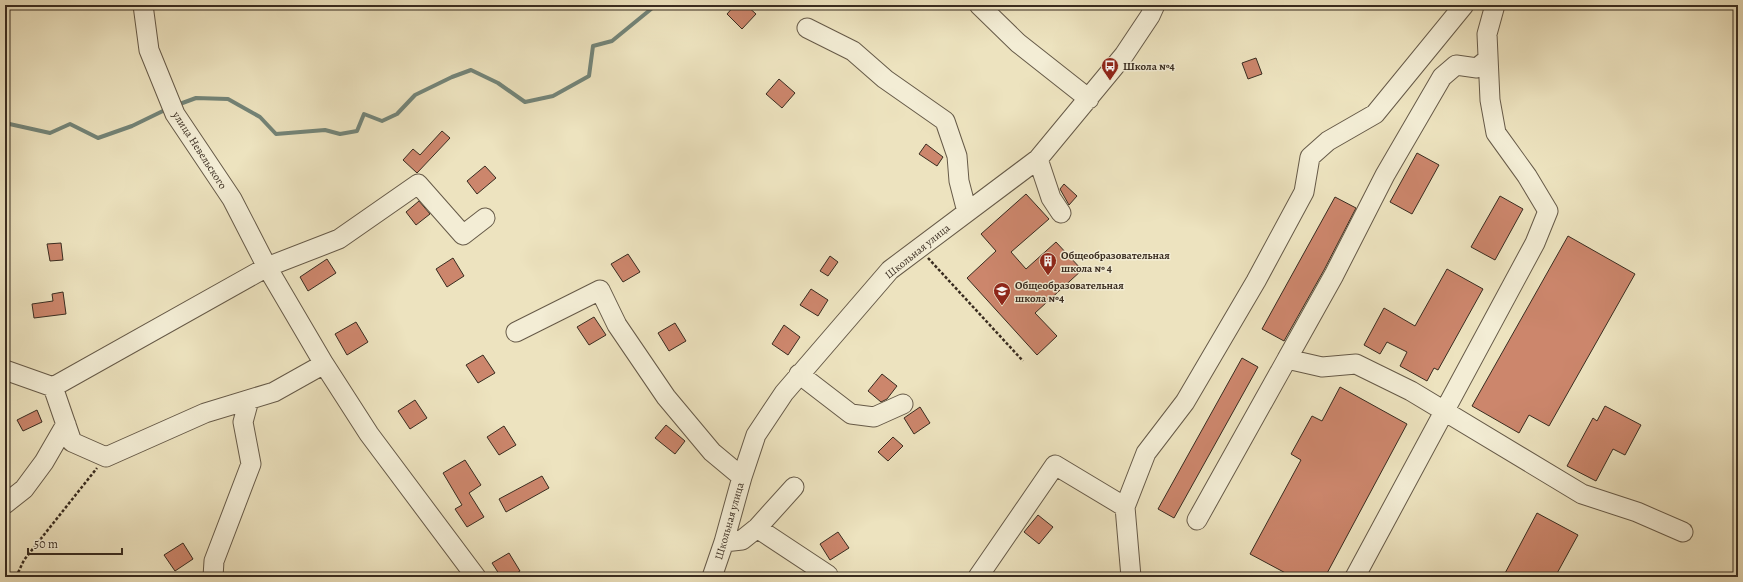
<svg xmlns="http://www.w3.org/2000/svg" width="1743" height="582" viewBox="0 0 1743 582" font-family="Alegreya,serif">
	<style>
		.lines { fill: none; stroke-linecap: round; stroke-linejoin: round }
		.stream { stroke: #738478; stroke-width: 4 }
		.building { fill: #cc866c; stroke: #392c20 }
		.minor-casing { stroke: #665a48; stroke-width: 21 }
		.path { stroke: #392c20; stroke-width: 2.5; stroke-dasharray: 3 2; stroke-linecap: butt }
		.minor { stroke: #f3edd5; stroke-width: 19 }
		.labels { text-anchor: middle; stroke-width: 3; stroke-linejoin: round; paint-order: stroke }
		.poi-label { font-size: 11px; font-weight: bold; fill: #392c20; stroke: #f3edd5; text-anchor: start }
		.street-label { font-size: 11px; fill: #392c20; stroke: #f3edd5 }
	</style>
	<rect width="100%" height="100%" fill="#ede3bf"/>
	<filter id="stains"><feTurbulence type="fractalNoise" baseFrequency=".005" numOctaves="4"/><feColorMatrix values="0 0 0 0 .2 0 0 0 0 .09 0 0 0 0 .02 0 0 0 .5 -.17"/></filter>
	<radialGradient id="worn" r=".72"><stop offset=".6" stop-color="#630" stop-opacity="0"/><stop offset="1" stop-color="#630" stop-opacity=".3"/></radialGradient>
	<g class="lines">
		<path class="stream" d="M177 105 196 98 228 99 260 117 276 134 325 130 340 134 357 131 364 114 382 121 397 114 415 95 452 77 471 70 498 83 525 102 553 96 589 76 593 46 612 41 656 5
			M5 123 50 133 70 124 98 138 132 126 167 109"/>
	</g>
	<path class="building" d="M735 5H746L756 14 742 29 727 14Z
		M1256 58 1262 74 1248 79 1242 63Z
		M779 79 795 93 782 108 766 94Z
		M442 131 450 138 417 173 403 160 413 149 420 155Z
		M926 144 943 157 937 166 919 154Z
		M1417 153 1439 165 1412 214 1390 202Z
		M485 166 496 178 477 194 467 181Z
		M1064 184 1077 196 1069 205 1060 189Z
		M1026 194 1049 219 1011 252 1026 269 1056 242 1082 270 1035 313 1057 336 1037 355 967 278 996 251 981 234Z
		M1500 196 1523 209 1495 260 1471 247Z
		M1335 197 1356 208 1324 270 1284 341 1262 329Z
		M419 201 430 214 416 225 406 212Z
		M1568 236 1635 274 1549 426 1529 415 1519 433 1472 406Z
		M61 243 63 260 50 261 47 244Z
		M628 254 640 272 623 282 611 264Z
		M830 256 838 262 828 276 820 271Z
		M453 258 464 276 447 287 436 269Z
		M327 259 336 273 308 291 300 277Z
		M1447 269 1483 289 1438 370 1434 368 1427 381 1400 366 1407 352 1387 342 1380 354 1364 345 1384 308 1415 326Z
		M811 289 828 300 818 316 800 305Z
		M63 292 66 314 34 318 32 304 53 301 52 294Z
		M594 317 606 335 589 345 577 327Z
		M356 322 368 342 347 355 335 334Z
		M675 323 686 341 669 351 658 333Z
		M784 325 800 337 788 355 772 344Z
		M483 355 495 373 478 383 466 365Z
		M1242 358 1258 367 1174 518 1158 509Z
		M882 374 897 386 887 399 881 402 868 391Z
		M1340 387 1407 424 1325 577H1293L1250 554 1301 460 1291 454 1312 416 1322 421Z
		M415 400 427 418 410 429 398 411Z
		M1605 406 1641 425 1625 455 1613 449 1596 481 1567 466 1593 418 1597 421Z
		M920 407 930 423 914 434 904 418Z
		M37 410 42 422 23 431 17 420Z
		M666 425 685 441 675 454 655 438Z
		M504 426 516 445 499 455 487 437Z
		M893 437 903 446 888 461 878 452Z
		M465 460 481 485 469 493 484 517 467 527 455 509 462 505 443 473Z
		M542 476 549 488 506 512 499 499Z
		M1537 513 1578 535 1555 577H1503Z
		M1038 515 1053 527 1039 544 1024 532Z
		M838 532 849 548 830 560 820 544Z
		M183 543 193 559 175 571 164 555Z
		M509 553 520 571 511 577H501L492 563Z"/>
	<g class="lines">
		<defs>
			<path id="minor" d="M143 5 149 50 175 114 232 199 267 267 324 364 369 434 476 577
				M979 5 1018 43 1089 99
				M807 28 853 51 885 79 945 121 957 156 959 181 967 212
				M1038 159 1051 198 1061 213
				M516 332 600 290 617 325 666 397 712 452 742 477
				M1287 359 1334 275 1385 175 1442 77 1456 65 1477 68 1488 59
				M5 370 53 387 72 442 106 457 205 413 274 392 324 364
				M799 374 851 414 874 417 903 404
				M53 387 267 267 339 239 418 184 463 235 485 218
				M5 504 24 489 44 462 66 424
				M1197 520 1287 359 1322 367 1356 364 1411 391 1582 494 1637 512 1683 532
				M757 528 794 487
				M724 542 742 540 757 528 828 575
				M213 577 214 561 251 464 243 422 249 400
				M712 577 724 542 742 477 756 435 784 393 890 270 1038 159 1124 55 1150 16 1155 5
				M978 577 1055 465 1125 507
				M1131 577 1125 507 1146 453 1185 402 1256 281 1304 192 1310 157 1328 141 1375 114 1464 5
				M1355 577 1535 243 1548 211 1527 176 1496 133 1490 100 1487 34 1495 5"/>
		</defs>
		<use href="#minor" class="minor-casing"/>
		<path class="path" d="M928 258 1023 361
			M16 577 24 560 97 468"/>
		<use href="#minor" class="minor"/>
	</g>
	<defs>
		<symbol id="bus-pin" viewBox="-11 -11 22 30"><path d="M0 17L-7.5 6A9.5 9.5 0 1 1 7.5 6Z" fill="#8f2418" stroke="#f3edd5"/><path d="M-5-6H5V4H4V6H2V4H-2V6H-4V4H-5ZM-3.5-4V0h7V-4ZM-3.5 1.2v1.5H-2V1.2ZM2 1.2v1.5H3.5V1.2Z" fill="#fff"/></symbol>
		<symbol id="building-pin" viewBox="-11 -11 22 30"><path d="M0 17L-7.5 6A9.5 9.5 0 1 1 7.5 6Z" fill="#8f2418" stroke="#f3edd5"/><path d="M-4-6H4V6H1V3H-1V6H-4ZM-2.5-4.3h1.7v1.8h-1.7ZM.8-4.3h1.7v1.8H.8ZM-2.5-1h1.7V.8h-1.7ZM.8-1h1.7V.8H.8Z" fill="#fff"/></symbol>
		<symbol id="school-pin" viewBox="-11 -11 22 30"><path d="M0 17L-7.5 6A9.5 9.5 0 1 1 7.5 6Z" fill="#8f2418" stroke="#f3edd5"/><path d="M0-5L7-2L0 1L-7-2ZM-4 1L0 2.5L4 1V4Q0 6-4 4Z" fill="#fff"/></symbol>
	</defs>
	<g fill-rule="evenodd">
		<use href="#bus-pin" x="1100" y="56" width="20" height="27"/>
		<use href="#building-pin" x="1038" y="251" width="20" height="27"/>
		<use href="#school-pin" x="992" y="281" width="20" height="27"/>
	</g>
	<g class="labels">
		<g class="poi-label">
			<text x="1123" y="70">Школа №4</text>
			<text x="1061" y="259">Общеобразовательная<tspan x="1061" dy="13">школа № 4</tspan></text>
			<text x="1015" y="289">Общеобразовательная<tspan x="1015" dy="13">школа №4</tspan></text>
		</g>
		<g class="street-label">
			<text transform="translate(200 150) rotate(57)" y="4">улица Невельского</text>
			<text transform="translate(917 251) rotate(-39)" y="4">Школьная улица</text>
			<text transform="translate(729 521) rotate(-74)" y="4">Школьная улица</text>
		</g>
	</g>
	<rect width="1743" height="582" fill="none" stroke="#ede3bf" stroke-width="20"/>
	<rect x="6" y="6" width="1731" height="570" fill="none" stroke="#392c20" stroke-width="2"/>
	<rect x="10" y="10" width="1723" height="562" fill="none" stroke="#392c20"/>
	<path d="M28 548v6h94v-6" fill="none" stroke="#392c20" stroke-width="2"/>
	<text x="34" y="548" font-size="12" fill="#392c20" stroke="#f3edd5" stroke-width="3" paint-order="stroke">50 m</text>
	<rect width="100%" height="100%" filter="url(#stains)"/>
	<rect width="100%" height="100%" fill="url(#worn)"/>
</svg>
